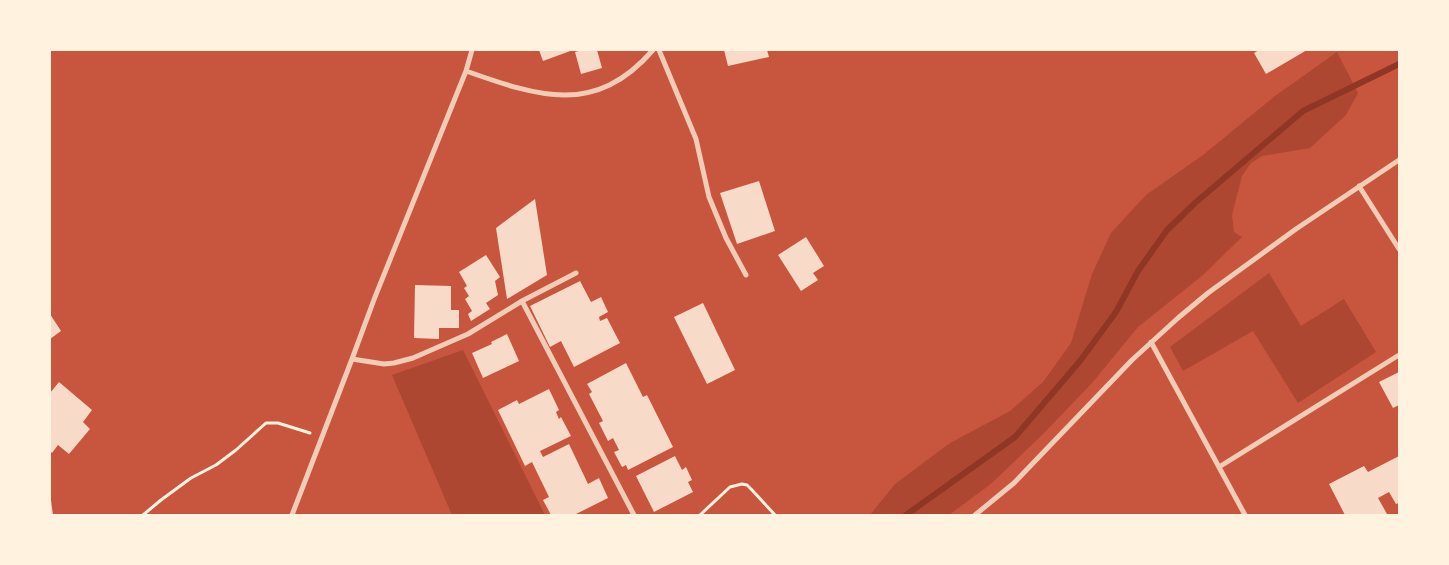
<svg xmlns="http://www.w3.org/2000/svg" width="1449" height="565" viewBox="0 0 1449 565" font-family="Commissioner,sans-serif">
	<style>
		.green { fill: #ae4732 }
		.lines { fill: none; stroke-linecap: round; stroke-linejoin: round }
		.stream { stroke: #8f3625; stroke-width: 6 }
		.building { fill: #f7dbc8 }
		.path { stroke: #fff3e0; stroke-width: 3 }
		.minor { stroke: #f1ccb7; stroke-width: 5 }
	</style>
	<rect width="100%" height="100%" fill="#c8553d"/>
	<path class="green" d="M1337 52 1358 93 1346 115 1310 148 1262 156 1251 163 1242 176 1232 215 1234 232 1242 237 1203 275 1138 327 1092 383 1044 433 992 483 949 515H870L895 484 950 443 1010 411 1043 382 1071 343 1092 274 1111 233 1146 195 1203 155 1275 96Z
		M1269 273 1301 326 1344 299 1376 352 1298 403 1253 331 1183 371 1170 347Z
		M463 350 545 515H452L392 375Z"/>
	<g class="lines">
		<path class="stream" d="M906 515 1015 437 1080 361 1116 312 1138 271 1167 230 1195 203 1303 111 1399 64"/>
	</g>
	<path class="building" d="M539 50H573L543 61Z
		M582 50H597L602 68 581 74 575 52Z
		M724 50H767L769 57 728 66Z
		M1259 50H1307L1266 74 1254 53Z
		M759 181 775 231 737 244 720 193Z
		M535 199 547 275 507 299 496 228Z
		M806 237 824 266 813 273 818 280 801 291 778 255Z
		M486 255 500 277 495 281 498 295 486 303 490 309 471 321 468 314 472 311 465 299 469 296 464 288 467 286 459 272Z
		M580 281 591 302 601 297 608 312 599 317 600 321 607 318 620 343 574 367 561 341 550 347 530 306Z
		M415 285 451 286V310H459V328H439V339L414 338Z
		M703 303 735 370 707 384 674 317Z
		M50 314 61 331 50 339Z
		M507 334 519 361 483 378 472 353 492 344 491 342Z
		M626 363 643 397 647 395 673 447 628 470 626 465 622 467 614 452 619 450 613 438 608 441 599 423 603 421 589 394 592 392 587 384Z
		M1399 372V405L1393 408 1379 382Z
		M59 382 92 410 83 422 90 429 69 454 58 445 52 453 50 451V393Z
		M549 389 559 410 556 412 559 419 561 417 571 436 540 451 543 457 569 444 588 484 599 478 608 498 574 515H551L543 500 549 497 532 462 525 466 498 410 517 400 519 404Z
		M675 456 682 470 686 467 692 480 688 482 693 492 654 512 636 476Z
		M1399 456V503L1396 504 1389 492 1378 498 1387 514 1345 515 1329 484 1364 466 1368 472Z
		M50 500H51L53 515H50Z"/>
	<g class="lines">
		<path class="path" d="M143 515 161 500 191 478 216 465 236 450 266 423H278L310 433
			M700 515 730 487 742 484 747 485 752 490 775 515"/>
		<path class="minor" d="M659 50 696 139 709 197 726 238 746 275
			M466 71C537 96 595 117 653 50
			M1359 186 1399 249
			M522 301 634 515
			M1151 342 1245 515
			M352 359 384 364 394 363 413 358 468 334 522 301 576 273
			M1219 467 1399 355
			M292 515 352 359 375 297 466 71 472 50
			M975 515 1014 483 1132 360 1178 318 1208 293 1296 229 1399 160"/>
	</g>
	<rect width="1449" height="565" fill="none" stroke="#fff3e0" stroke-width="102"/>
</svg>
